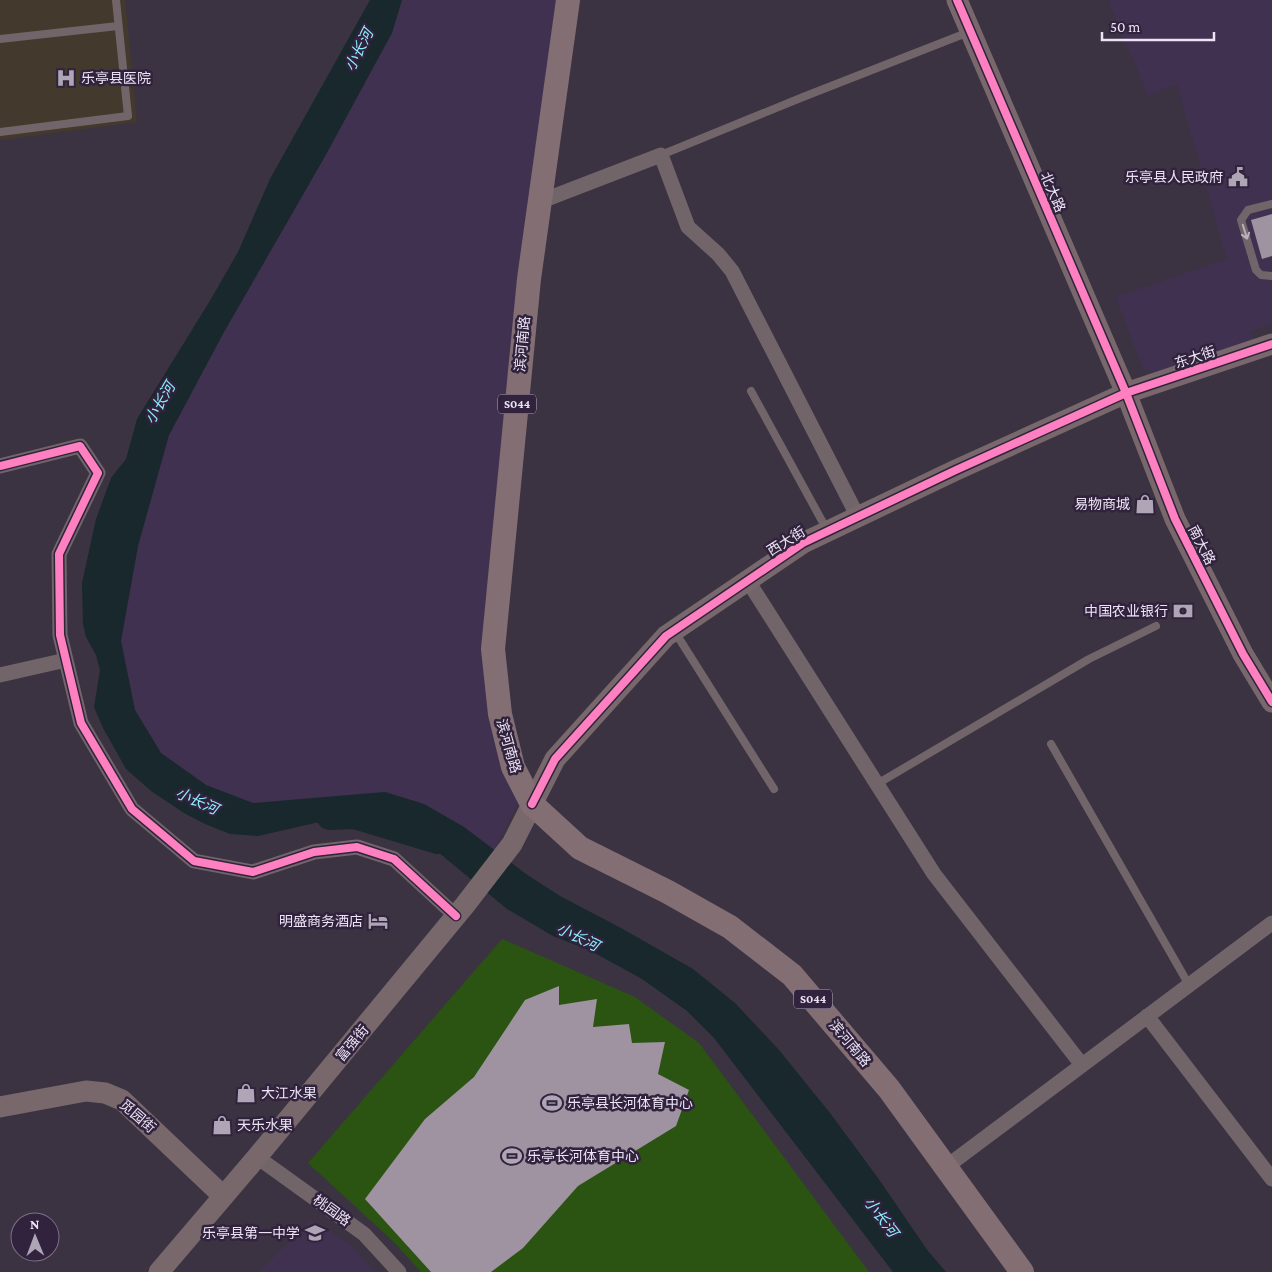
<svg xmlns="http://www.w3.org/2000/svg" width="1272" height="1272" viewBox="0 0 1272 1272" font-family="'Crimson Pro','Noto Sans SC',serif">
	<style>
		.built { fill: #413150 }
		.medical { fill: #433a2d }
		.green { fill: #2b5412 }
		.water { fill: #18282c }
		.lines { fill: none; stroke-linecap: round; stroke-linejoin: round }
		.river { stroke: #18282c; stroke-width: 28 }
		.building { fill: #9f92a1 }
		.lane { stroke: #726569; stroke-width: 8 }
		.street { stroke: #726569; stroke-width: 15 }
		.secondary { stroke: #78686c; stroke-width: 21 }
		.primary { stroke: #826e73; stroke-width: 24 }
		.cycleway-casing { stroke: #31233d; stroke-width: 11 }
		.cycleway { stroke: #ff80c0; stroke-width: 8 }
		.oneway { stroke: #bbb1bd }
		.labels { text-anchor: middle; stroke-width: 5; stroke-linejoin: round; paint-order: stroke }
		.shield { fill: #31233d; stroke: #b4aabe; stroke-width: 1 }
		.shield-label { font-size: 12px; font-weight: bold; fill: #ece4f5 }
		.poi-label { font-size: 14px; fill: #ece4f5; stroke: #31233d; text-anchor: start }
		.street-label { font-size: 14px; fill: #ece4f5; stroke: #31233d }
		.water-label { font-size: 15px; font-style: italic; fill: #8ceefd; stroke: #31233d }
	</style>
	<rect width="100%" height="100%" fill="#3b3342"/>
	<path class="built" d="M402 0H560L482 650 519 802 499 840 497 852 464 827 424 804 385 792 253 803 206 785 161 753 135 710 121 641 138 546 169 435 224 332 392 33Z
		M1108 0H1272V324L1250 331 1254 341 1159 373 1143 369 1116 297 1227 259 1177 84 1148 95Z
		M311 1220 351 1246 375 1272H259Z"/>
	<path class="medical" d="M0 0H125L137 122 0 140Z"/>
	<path class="green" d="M502 939 635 997 699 1043 869 1272H421L394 1242 308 1163Z"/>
	<path class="water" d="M370 0H402L392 33 323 160 224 332 169 435 138 546 121 641 135 710 161 753 206 785 253 803 385 792 424 804 464 827 526 874 560 896 621 928 693 969 735 1003 779 1050 830 1113 878 1178 928 1251 946 1272H893L714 1038 687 1011 642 979 591 951 553 936 507 909 432 847 398 826 368 819 337 818 258 836 230 834 205 824 184 813 151 791 126 769 103 728 94 707 100 670 96 655 86 637 83 624 82 583 96 519 111 478 126 459 137 419 211 299 238 252 270 179Z"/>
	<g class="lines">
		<path class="river" d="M330 816 355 815 438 840"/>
	</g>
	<path class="building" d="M1272 214V256L1262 259 1251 220Z
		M559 986V1005L597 999 593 1027 629 1024 632 1043 665 1042 658 1074 689 1090 676 1126 578 1186 523 1248 491 1272H431L365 1199 425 1119 474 1077 525 1000Z"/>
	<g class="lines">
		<path class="lane" d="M0 39 118 26
			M0 132 128 116 116 0
			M661 155 803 97 969 32
			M1272 204 1248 210 1241 220 1256 270 1261 275 1272 276
			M751 391 827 530
			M675 632 774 789
			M1051 744 1189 985
			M877 784 1089 659 1156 626"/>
		<path class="street" d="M539 202 661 155 688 227 718 254 732 271 858 517
			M0 466 80 446 98 473 59 554 60 635 81 723 132 809 194 861 253 872 314 852 357 847 394 859 456 916
			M748 581 934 874 1082 1065
			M0 675 66 660
			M1147 1016 1272 1179
			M257 1157 364 1234 399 1272
			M946 1167 1272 923"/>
		<path class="secondary" d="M957 0 1126 393 1175 519 1243 654 1272 702
			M0 1107 86 1091 105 1093 122 1100 223 1196
			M159 1272 257 1157 465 905 512 844 555 759 666 636 803 543 956 470 1126 393 1272 344"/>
		<path class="primary" d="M568 0 529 279 493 649 500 714 513 767 532 804 580 848 668 892 730 927 792 975 889 1089 1022 1272"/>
		<defs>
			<path id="cycleway" d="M957 0 1126 393 1175 519 1243 654 1272 702
				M0 466 80 446 98 473 59 554 60 635 81 723 132 809 194 861 253 872 314 852 357 847 394 859 456 916
				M532 804 555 759 666 636 803 543 956 470 1126 393 1272 344"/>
		</defs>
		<use href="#cycleway" class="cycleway-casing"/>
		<use href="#cycleway" class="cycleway"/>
	</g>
	<defs><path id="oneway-shaft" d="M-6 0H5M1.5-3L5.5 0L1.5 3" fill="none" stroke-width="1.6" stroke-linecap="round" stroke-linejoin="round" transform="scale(1.25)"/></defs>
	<use class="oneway" href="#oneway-shaft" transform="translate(1245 232) rotate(73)"/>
	<defs>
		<symbol id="hospital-bare" viewBox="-9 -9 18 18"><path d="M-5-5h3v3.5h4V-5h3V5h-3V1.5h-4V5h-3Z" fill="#aea6b6" stroke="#31233d" stroke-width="2.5" paint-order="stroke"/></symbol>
		<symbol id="civic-bare" viewBox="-9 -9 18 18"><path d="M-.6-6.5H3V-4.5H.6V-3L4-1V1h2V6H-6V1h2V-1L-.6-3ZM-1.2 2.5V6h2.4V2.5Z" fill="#aea6b6" stroke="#31233d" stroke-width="2.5" paint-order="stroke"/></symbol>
		<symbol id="shop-bare" viewBox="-9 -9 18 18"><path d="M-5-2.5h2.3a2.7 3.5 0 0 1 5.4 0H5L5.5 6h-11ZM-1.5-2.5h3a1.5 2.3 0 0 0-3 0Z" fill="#aea6b6" stroke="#31233d" stroke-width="2.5" paint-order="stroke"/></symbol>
		<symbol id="bank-bare" viewBox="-9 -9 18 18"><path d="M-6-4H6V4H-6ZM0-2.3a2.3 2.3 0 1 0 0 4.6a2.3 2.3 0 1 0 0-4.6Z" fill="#aea6b6" stroke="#31233d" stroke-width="2.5" paint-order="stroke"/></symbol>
		<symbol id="hotel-bare" viewBox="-9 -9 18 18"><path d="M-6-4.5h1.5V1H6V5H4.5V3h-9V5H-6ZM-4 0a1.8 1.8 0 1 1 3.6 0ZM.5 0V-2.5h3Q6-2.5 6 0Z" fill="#aea6b6" stroke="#31233d" stroke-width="2.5" paint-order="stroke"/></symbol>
		<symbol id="stadium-bare" viewBox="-9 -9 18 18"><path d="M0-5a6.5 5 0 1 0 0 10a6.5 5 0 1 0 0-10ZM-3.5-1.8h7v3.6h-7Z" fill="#aea6b6" stroke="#31233d" stroke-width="2.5" paint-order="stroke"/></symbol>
		<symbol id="school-bare" viewBox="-9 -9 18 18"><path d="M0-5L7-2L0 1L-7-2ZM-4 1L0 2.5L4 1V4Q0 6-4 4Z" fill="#aea6b6" stroke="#31233d" stroke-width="2.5" paint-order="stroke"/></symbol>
	</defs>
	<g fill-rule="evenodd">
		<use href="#hospital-bare" x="52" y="64" width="28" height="28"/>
		<use href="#civic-bare" x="1224" y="163" width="28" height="28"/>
		<use href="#shop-bare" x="1131" y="490" width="28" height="28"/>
		<use href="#bank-bare" x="1169" y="597" width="28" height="28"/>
		<use href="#hotel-bare" x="364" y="907" width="28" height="28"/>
		<use href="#shop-bare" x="232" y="1079" width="28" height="28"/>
		<use href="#stadium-bare" x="538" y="1089" width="28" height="28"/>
		<use href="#shop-bare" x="208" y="1111" width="28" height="28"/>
		<use href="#stadium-bare" x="498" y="1142" width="28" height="28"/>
		<use href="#school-bare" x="301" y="1219" width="28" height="28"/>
	</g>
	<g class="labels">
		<g class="shield">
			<rect x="498" y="394.5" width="38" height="19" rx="4"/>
			<rect x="794" y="989.5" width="38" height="19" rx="4"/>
		</g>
		<g class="shield-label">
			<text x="517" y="408">S044</text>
			<text x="813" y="1003">S044</text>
		</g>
		<g class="poi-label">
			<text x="81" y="83">乐亭县医院</text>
			<text x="1223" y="182" text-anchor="end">乐亭县人民政府</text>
			<text x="1130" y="509" text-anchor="end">易物商城</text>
			<text x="1168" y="616" text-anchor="end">中国农业银行</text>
			<text x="363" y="926" text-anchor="end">明盛商务酒店</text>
			<text x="261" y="1098">大江水果</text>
			<text x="567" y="1108">乐亭县长河体育中心</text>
			<text x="237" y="1130">天乐水果</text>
			<text x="527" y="1161">乐亭长河体育中心</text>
			<text x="300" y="1238" text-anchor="end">乐亭县第一中学</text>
		</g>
		<g class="street-label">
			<text transform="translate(1053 192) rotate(67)" y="5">北大路</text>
			<text transform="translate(522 344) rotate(-85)" y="5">滨河南路</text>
			<text transform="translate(1195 357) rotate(-18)" y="5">东大街</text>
			<text transform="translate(786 541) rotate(-32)" y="5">西大街</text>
			<text transform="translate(1202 545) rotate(63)" y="5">南大路</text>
			<text transform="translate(509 746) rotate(74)" y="5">滨河南路</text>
			<text transform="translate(352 1043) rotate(-50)" y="5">富强街</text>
			<text transform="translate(850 1043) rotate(50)" y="5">滨河南路</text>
			<text transform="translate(138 1116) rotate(41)" y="5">觅园街</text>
			<text transform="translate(332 1210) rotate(36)" y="5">桃园路</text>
		</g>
		<g class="water-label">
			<text transform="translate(359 50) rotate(-63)" y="5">小长河</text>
			<text transform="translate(160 403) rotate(-60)" y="5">小长河</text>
			<text transform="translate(197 801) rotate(24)" y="5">小长河</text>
			<text transform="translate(578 937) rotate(26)" y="5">小长河</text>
			<text transform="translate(881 1217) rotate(53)" y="5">小长河</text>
		</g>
	</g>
	<g transform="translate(35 1237) rotate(359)"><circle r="24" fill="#31233d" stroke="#7c7087"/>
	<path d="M0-4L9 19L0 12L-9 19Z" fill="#aea6b6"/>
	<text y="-8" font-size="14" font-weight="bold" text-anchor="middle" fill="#ece4f5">N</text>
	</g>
	<path d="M1102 32v8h112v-8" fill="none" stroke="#ece4f5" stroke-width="2.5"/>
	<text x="1110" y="32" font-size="15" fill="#ece4f5" stroke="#31233d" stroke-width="4" paint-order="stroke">50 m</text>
</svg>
